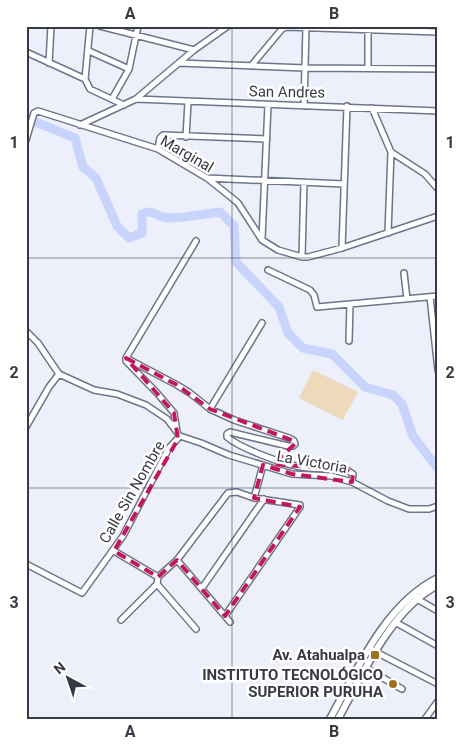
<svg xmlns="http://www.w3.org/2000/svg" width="464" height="745" viewBox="0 0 464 745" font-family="Roboto,sans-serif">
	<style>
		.green { fill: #eed9ba }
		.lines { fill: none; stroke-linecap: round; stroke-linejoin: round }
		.river { stroke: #c8d4fb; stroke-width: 9 }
		.minor-casing { stroke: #6e758b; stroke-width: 8 }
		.major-casing { stroke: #6e758b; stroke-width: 9 }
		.minor { stroke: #fff; stroke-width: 5 }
		.major { stroke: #fff; stroke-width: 6 }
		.marked { fill: none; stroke: #c2185b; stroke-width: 4; stroke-dasharray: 10 6; stroke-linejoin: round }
		.grid { fill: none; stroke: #373a43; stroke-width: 1; stroke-opacity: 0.55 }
		.poi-dot { fill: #9c7120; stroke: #fff; stroke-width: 2 }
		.labels { text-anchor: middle; stroke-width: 5; stroke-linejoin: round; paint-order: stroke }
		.street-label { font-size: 15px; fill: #373a43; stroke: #fff }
		.poi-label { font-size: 15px; font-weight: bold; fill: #373a43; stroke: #fff; text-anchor: end }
		.neatline { fill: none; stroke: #373a43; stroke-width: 2 }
		.grid-label { font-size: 16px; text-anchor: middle; font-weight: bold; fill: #373a43 }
	</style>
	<rect width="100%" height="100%" fill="#edf0fa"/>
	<path class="green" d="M313 370 358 392 343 420 299 398Z"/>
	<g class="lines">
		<path class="river" d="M26 118 75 138 83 167 96 178 117 226 129 238 142 233V214C152 208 158 218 168 218 185 218 203 214 220 212L234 226 236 262 279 307 288 333 303 348 332 354 365 387 393 395 402 404 413 436 438 469"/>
		<defs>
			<path id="minor" d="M100 26 194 50
				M368 27V68
				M89 51 129 69
				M26 52 85 79 90 89 124 105
				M49 63 51 26
				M179 63 305 68 438 69
				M251 66 282 29 286 27 438 32
				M85 79 90 26
				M112 99 129 69 138 26
				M136 99 438 111
				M304 106 306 27
				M372 108 391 152 388 233
				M80 125 136 99 194 50 228 26
				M186 137 188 102
				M26 140 34 113 38 111 158 149 207 178 232 198 238 203 262 240 278 250 302 257H308L342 248 438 216
				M158 149 160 138 163 135 267 139
				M391 152 425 174 438 189
				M207 178 344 184
				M262 239 268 105
				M342 248 347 106
				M302 257 304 182
				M268 270 310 290 314 295 317 307 438 296
				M404 273 407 299
				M430 297 438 370
				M26 331 38 343 59 374 94 390 117 394 146 405 167 419 177 432
				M349 341 350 304
				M126 358 177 385 190 393 210 409 234 420 289 438 294 441 295 444 293 446H288L230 432 227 434V437C240 448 276 461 292 465 309 470 329 468 347 470L353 474 352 482
				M210 409 262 323
				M26 427 49 387 59 374
				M177 432 174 413 157 393 126 361V358L196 241
				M180 436 201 443 229 455 292 474 331 476 352 482 388 501 409 509H429L438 506
				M254 498 263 465
				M114 551 158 577 157 584 196 629
				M177 560 230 622
				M26 564 82 593 123 536 169 448 180 436
				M158 577 177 560 228 493 237 492 254 498 300 505V507L225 616
				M202 588 264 499
				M417 599 438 611
				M121 620 157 584
				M395 622 438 646
				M372 650 438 684
				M366 668 402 689
				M425 719 438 701"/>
			<path id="major" d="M330 719C357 670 385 604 438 578
				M338 719C362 675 392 608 438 585"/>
		</defs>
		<use href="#minor" class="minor-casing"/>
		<use href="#major" class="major-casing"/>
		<use href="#minor" class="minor"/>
		<use href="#major" class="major"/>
	</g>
	<path class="marked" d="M126 358 177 385 210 409 294 441 295 444 273 464 347 470 353 474 352 482 292 474 263 465 254 498 300 507 225 616 177 560 158 577 114 551 178 439 174 413Z"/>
	<path class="grid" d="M232 26V719M26 258H438M26 488H438"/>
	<g class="poi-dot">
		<rect x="370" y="650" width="10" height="10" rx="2.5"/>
		<circle cx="393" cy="684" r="5"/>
	</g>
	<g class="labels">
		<g class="street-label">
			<text transform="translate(287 92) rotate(1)" y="5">San Andres</text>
			<text transform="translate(187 154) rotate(30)" y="5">Marginal</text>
			<text transform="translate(312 462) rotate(10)" y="5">La Victoria</text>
			<text transform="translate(132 492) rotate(-60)" y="5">Calle Sin Nombre</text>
		</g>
		<g class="poi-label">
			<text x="365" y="660">Av. Atahualpa</text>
			<text x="383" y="680">INSTITUTO TECNOLÓGICO<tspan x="383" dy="17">SUPERIOR PURUHA</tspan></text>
		</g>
	</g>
	<rect width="464" height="745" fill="none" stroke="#ffffff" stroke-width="55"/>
	<g transform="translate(68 678) rotate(320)" stroke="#ffffff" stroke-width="4" paint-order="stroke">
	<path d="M0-4L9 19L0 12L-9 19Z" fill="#373a43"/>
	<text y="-8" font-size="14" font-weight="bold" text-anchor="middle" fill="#373a43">N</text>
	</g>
	<rect x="28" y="28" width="408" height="690" class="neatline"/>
	<g class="grid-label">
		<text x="130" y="19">A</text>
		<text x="334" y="19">B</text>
		<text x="14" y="148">1</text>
		<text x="450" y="148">1</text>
		<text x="14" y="378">2</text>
		<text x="450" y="378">2</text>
		<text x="14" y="608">3</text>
		<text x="450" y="608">3</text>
		<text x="130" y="737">A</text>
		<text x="334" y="737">B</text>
	</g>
</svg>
